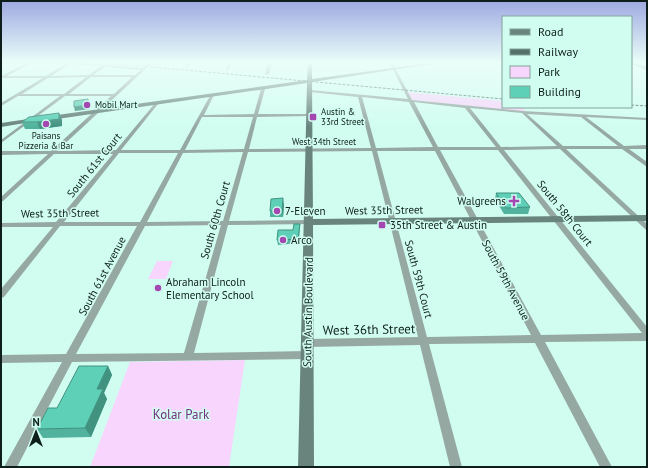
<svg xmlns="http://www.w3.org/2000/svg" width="648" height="468" viewBox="0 0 648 468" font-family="'PT Sans',sans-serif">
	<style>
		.green { fill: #f8d5fc }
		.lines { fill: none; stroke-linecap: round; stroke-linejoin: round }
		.street { fill: #96a8a2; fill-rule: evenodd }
		.secondary { fill: #69847d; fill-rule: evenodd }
		.rail { stroke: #557069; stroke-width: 1; stroke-dasharray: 3 1.5; stroke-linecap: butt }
		.wall { fill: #51b39d }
		.shaded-wall { fill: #429280 }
		.building { fill: #5ed0b7; stroke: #429280 }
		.poi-dot { fill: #a447b1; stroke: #d1fdf1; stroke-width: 1.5 }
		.labels { text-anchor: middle; stroke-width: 3; stroke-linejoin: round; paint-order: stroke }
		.far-poi-label { font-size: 9px; fill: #0e1f1b; stroke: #d1fdf1; text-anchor: start }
		.far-street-label { font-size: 9px; fill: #0e1f1b; stroke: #d1fdf1 }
		.street-label { font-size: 11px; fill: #0e1f1b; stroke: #d1fdf1 }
		.poi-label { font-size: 11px; fill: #0e1f1b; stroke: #d1fdf1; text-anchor: start }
		.near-street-label { font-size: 13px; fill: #0e1f1b; stroke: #d1fdf1 }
		.near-park-label { font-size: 13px; fill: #74307e; stroke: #d1fdf1 }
	</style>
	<rect width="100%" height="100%" fill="#d1fdf1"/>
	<path class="green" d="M407 92 503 101V107H522L526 112 412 100Z
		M157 261H173L166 279H148Z
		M245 360 229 467H90L130 362Z"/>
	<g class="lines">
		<path class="street" d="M1 62H76L143 68 149 62H153L57 151 116 150 156 102H158V104L121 150H180L211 94 214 95 204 115 254 114 261 89 263 88 265 89 258 114H309L311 115 309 116 257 117 249 149 371 148 358 97 310 92 308 91 310 90 408 99 389 62H392L412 100 523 111 647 118V120L586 117 624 146 647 145V149H629L647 162V167L622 149H566L647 224V230L645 229 560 149 504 150 647 327V341L545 342 612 467H600L535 343 429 344 462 467H450L420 345 307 347 304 346 302 343 304 340 307 339 418 337 372 151 248 152 229 221 308 220 311 222 308 224 228 225 194 353 307 351 310 352 312 355 310 358 307 359 72 362 17 467H4L62 362 1 363V355L66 354 137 226H60L4 297 1 298V289L53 227H1V223L56 222 113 154H54L3 201 1 202V197L48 154 1 155V151H51L111 96H65L1 143V140L60 96H18L1 106V103L43 78H1V76L25 64H1ZM29 64H65L46 76H7ZM70 64 101 66 89 75 51 76ZM105 67 141 70 135 75H93ZM86 77 64 94H22L48 78ZM91 77H132L114 94H69ZM362 97 409 102 433 147 376 148ZM414 102 465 108 496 147H438ZM470 108 522 113 557 146 501 147ZM527 114 581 117 618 146H563ZM202 117H253L244 149 185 150ZM440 150H498L642 333 541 335ZM377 151H435L531 335 427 337ZM243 152 223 221 147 222 183 153ZM119 153H178L140 222H64ZM221 225 184 353 76 354 145 226Z
			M188 62H192L188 67H186Z
			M228 62H232L228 70H226Z
			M268 62H272L269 74 267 75 265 74Z"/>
		<path class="secondary" d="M308 62H312V79L437 62H446L312 82 313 219 647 215V221L313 225 314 467H298L307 83 50 120 47 118 50 116 307 80Z
			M631 62 647 67V70L631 64Z
			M35 118 37 119V121L1 127V123Z"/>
		<path class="rail" d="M96 62 503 99
			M631 105 647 106"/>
	</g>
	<path class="wall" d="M59 113 62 120V126L40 129H25L22 122Z
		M496 193 530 207 528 214H504L495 199Z
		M284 205 283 217H270V211Z
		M300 224 299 243 278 245 277 240 293 230Z
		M108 366 112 375 104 393 107 399 91 437 43 438 37 429 57 408Z"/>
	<path class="shaded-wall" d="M88 99 90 109 75 111 74 107Z
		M59 113 62 120V126L40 129 37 122Z
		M283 198 284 205 283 217 282 211Z
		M108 366 112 375 104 393 107 399 91 437 85 428 97 389Z"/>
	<path class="building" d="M88 99V105L74 107V101Z
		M59 113V119L37 122H22L29 117Z
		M496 193H519L530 207 506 208Z
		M283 198 282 211H270L271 199Z
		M294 224H300L298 239 277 240 278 230H293Z
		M79 366H108L97 389H103L85 428 37 429 48 408H57Z"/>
	<linearGradient id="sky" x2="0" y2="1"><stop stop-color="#9ea8e1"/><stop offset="0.49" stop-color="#eafef9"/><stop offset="1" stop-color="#eafef9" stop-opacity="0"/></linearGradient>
	<rect width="648" height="127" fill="url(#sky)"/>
	<g class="poi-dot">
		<circle cx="87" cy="105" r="4"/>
		<rect x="309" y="113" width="8" height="8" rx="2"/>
		<circle cx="46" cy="124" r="4"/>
		<path d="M512 195h4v4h4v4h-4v4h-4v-4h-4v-4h4z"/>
		<circle cx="277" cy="211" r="4"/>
		<rect x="378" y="221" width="8" height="8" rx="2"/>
		<circle cx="283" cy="240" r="4"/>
		<circle cx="158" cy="288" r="4"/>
	</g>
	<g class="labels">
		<g class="far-poi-label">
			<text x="95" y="108">Mobil Mart</text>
			<text x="321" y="115">Austin &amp;<tspan x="321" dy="10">33rd Street</tspan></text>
			<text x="46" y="139" text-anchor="middle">Paisans<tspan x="46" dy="10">Pizzeria &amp; Bar</tspan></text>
		</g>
		<g class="far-street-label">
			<text x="324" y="145">West 34th Street</text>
		</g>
		<g class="street-label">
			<text transform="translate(94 165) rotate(-51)" y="4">South 61st Court</text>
			<text transform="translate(384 210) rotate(-1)" y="4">West 35th Street</text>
			<text transform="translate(60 213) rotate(-1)" y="4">West 35th Street</text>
			<text transform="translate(565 213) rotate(51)" y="4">South 58th Court</text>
			<text transform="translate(215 220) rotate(-74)" y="4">South 60th Court</text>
			<text transform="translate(102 276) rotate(-62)" y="4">South 61st Avenue</text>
			<text transform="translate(419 279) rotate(75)" y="4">South 59th Court</text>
			<text transform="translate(506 280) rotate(62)" y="4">South 59th Avenue</text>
			<text transform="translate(308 312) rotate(-89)" y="4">South Austin Boulevard</text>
		</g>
		<g class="poi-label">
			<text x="506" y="205" text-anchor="end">Walgreens</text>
			<text x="285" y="215">7-Eleven</text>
			<text x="390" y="229">35th Street &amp; Austin</text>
			<text x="291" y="244">Arco</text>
			<text x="166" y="286">Abraham Lincoln<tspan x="166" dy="13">Elementary School</tspan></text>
		</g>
		<g class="near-street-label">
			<text transform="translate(369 329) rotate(-1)" y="5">West 36th Street</text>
		</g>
		<g class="near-park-label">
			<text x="181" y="419">Kolar Park</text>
		</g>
	</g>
	<rect width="648" height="468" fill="none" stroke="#0e1f1b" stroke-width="4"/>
	<rect x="502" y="16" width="130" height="92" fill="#d1fdf1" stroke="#83a49b"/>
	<rect x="510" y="29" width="20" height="6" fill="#69847d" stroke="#83a49b"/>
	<text x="538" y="36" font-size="12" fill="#0e1f1b">Road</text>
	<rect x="510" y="49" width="20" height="6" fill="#557069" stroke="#83a49b"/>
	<text x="538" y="56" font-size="12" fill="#0e1f1b">Railway</text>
	<rect x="510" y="66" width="20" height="12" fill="#f8d5fc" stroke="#83a49b"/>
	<text x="538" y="76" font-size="12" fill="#0e1f1b">Park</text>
	<rect x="510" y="86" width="20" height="12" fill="#5ed0b7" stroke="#83a49b"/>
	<text x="538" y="96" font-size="12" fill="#0e1f1b">Building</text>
	<g transform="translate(36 432)" stroke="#d1fdf1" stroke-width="3" paint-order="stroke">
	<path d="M0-3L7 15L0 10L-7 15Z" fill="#0e1f1b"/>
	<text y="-6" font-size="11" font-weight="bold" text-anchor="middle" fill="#0e1f1b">N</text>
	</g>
</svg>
